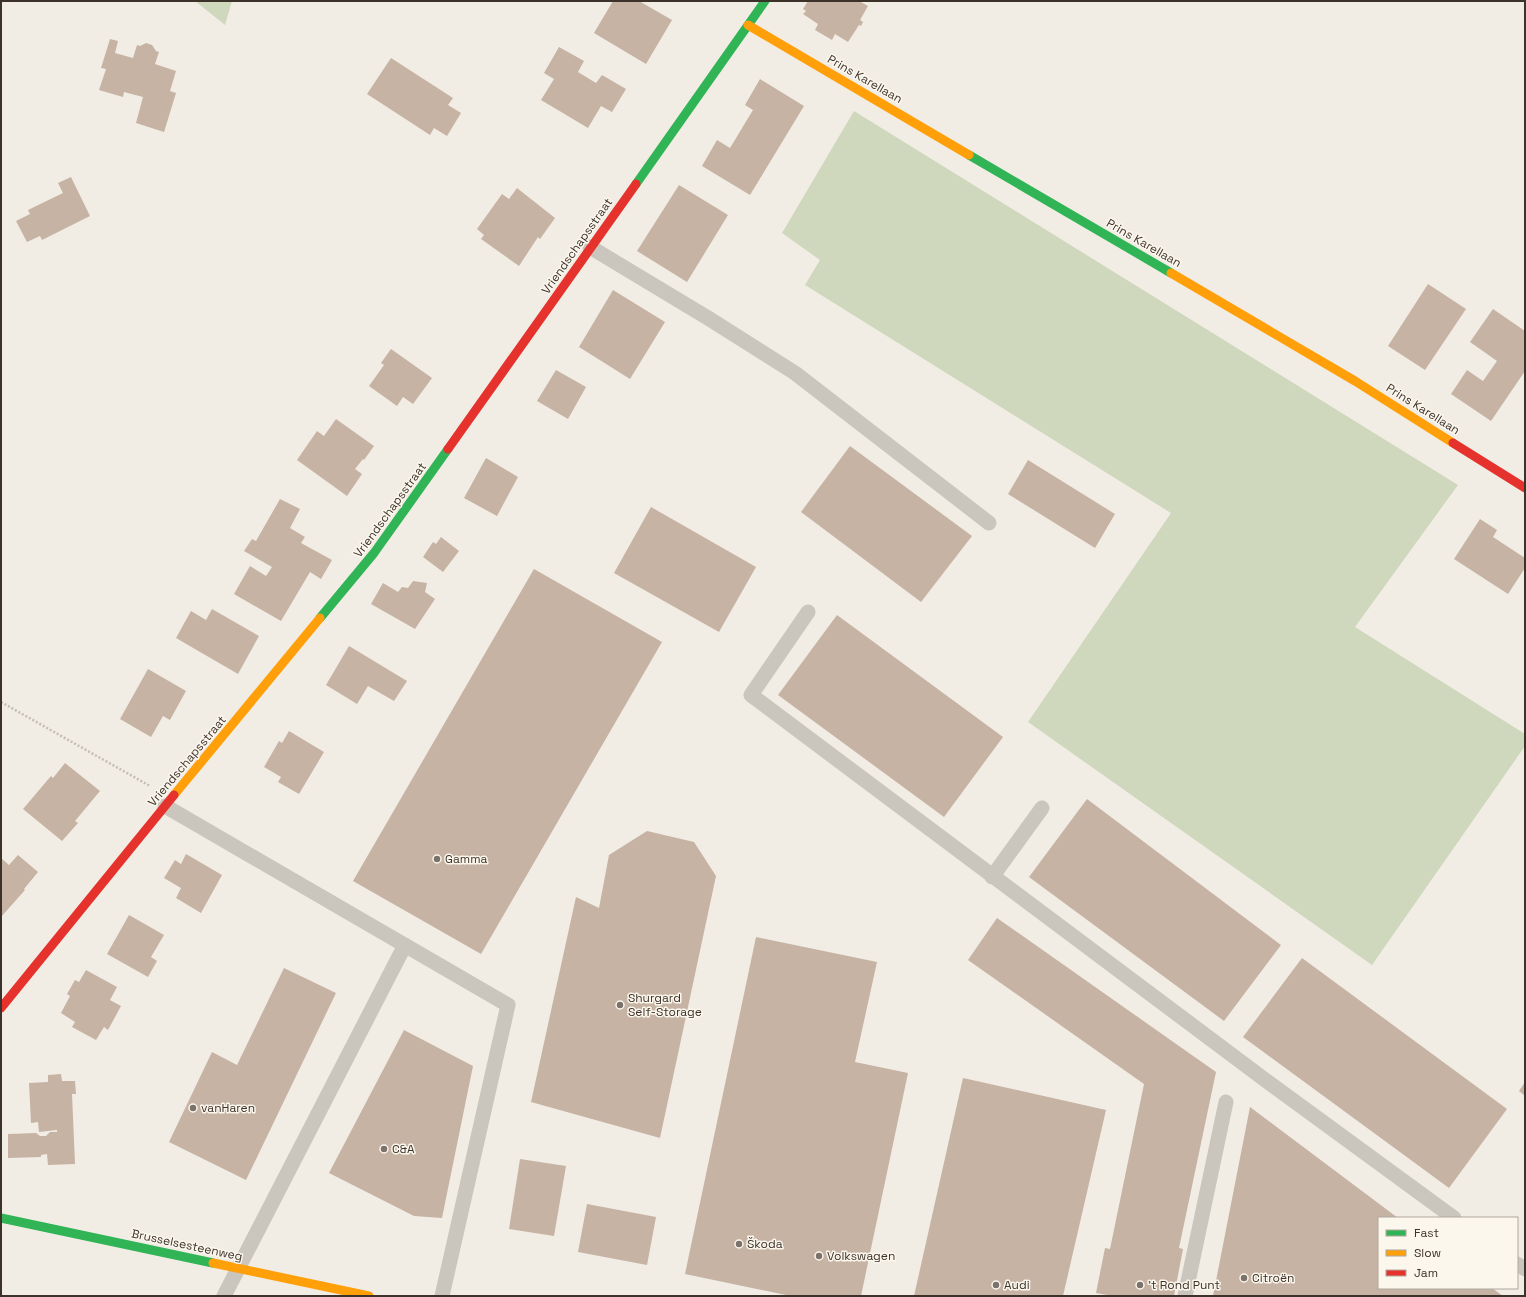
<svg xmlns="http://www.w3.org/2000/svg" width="1526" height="1297" viewBox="0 0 1526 1297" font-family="'Space Grotesk',sans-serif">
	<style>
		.green { fill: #cfd8bd }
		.building { fill: #c6b3a4 }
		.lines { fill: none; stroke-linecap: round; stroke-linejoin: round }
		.path { stroke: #c3bdb5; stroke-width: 2.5; stroke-dasharray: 2 2; stroke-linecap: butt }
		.lane { stroke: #cac5bd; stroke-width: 15 }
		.fast { stroke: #30b455; stroke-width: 9 }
		.slow { stroke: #ff9f0a; stroke-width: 9 }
		.jam { stroke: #e5322d; stroke-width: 9 }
		.poi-dot { fill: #7b736b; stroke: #fcf7ed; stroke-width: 1.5 }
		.labels { text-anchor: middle; stroke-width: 3; stroke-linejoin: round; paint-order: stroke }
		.street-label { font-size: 12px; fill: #3c322a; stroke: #fcf7ed }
		.poi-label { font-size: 12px; fill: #3c322a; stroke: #fcf7ed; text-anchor: start }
	</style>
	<rect width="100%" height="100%" fill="#f1ede4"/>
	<path class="green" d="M195 1H232L225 25Z
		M854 111 1458 485 1355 627 1525 734V746L1372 965 1028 722 1171 513 805 285 820 260 782 233Z"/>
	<path class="building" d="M613 1H639L672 20 646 64 594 33Z
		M808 1H859L868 6 860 20 863 22 861 26 859 25 848 42 835 34 832 40 815 30 818 24 803 14 806 11 803 9Z
		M110 39 118 41 115 53 133 58 137 45 140 46 146 43 152 45 156 51 159 52 155 64 176 71 170 91 176 93 164 132 136 123 143 97 124 92 123 97 99 90 106 69 101 68Z
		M559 47 584 61 578 72 596 83 602 75 626 89 612 112 601 106 588 128 541 100 554 79 544 73Z
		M391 58 453 98 448 105 461 113 447 136 434 128 430 135 367 94Z
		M760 79 804 106 750 195 702 166 717 140 730 148 753 110 745 105Z
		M71 177 90 216 42 240 40 236 27 242 16 221 30 214 28 210 63 193 58 183Z
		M679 185 728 215 687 282 637 251Z
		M517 188 555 218 540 239 538 237 519 266 481 239 484 235 477 229 502 194 509 199Z
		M1428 284 1466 309 1425 370 1388 346Z
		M613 290 665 322 630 379 579 347Z
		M1493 309 1525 331V371L1491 421 1451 394 1467 370 1483 381 1497 361 1470 342Z
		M391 349 432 378 413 404 403 397 397 406 369 386 384 365 381 363Z
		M556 370 586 387 568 419 537 401Z
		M336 419 374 446 364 460 363 459 355 469 362 474 347 496 297 460 317 431 324 436Z
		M850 446 972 536 921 602 801 512Z
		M486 458 518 477 497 516 464 498Z
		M1028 460 1115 514 1095 548 1008 494Z
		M280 499 300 509 290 528 305 537 301 543 332 560 321 579 310 572 281 621 234 594 250 566 266 576 272 567 244 551 252 539 256 541Z
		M651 507 756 567 719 632 614 573Z
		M1480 519 1497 530 1493 537 1525 558V568L1508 594 1454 559Z
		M441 537 459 551 443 572 423 557 433 542 436 544Z
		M534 569 662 642 481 954 353 881Z
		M413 581 427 583 425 592 435 599 415 629 371 604 383 583 398 592 402 587 408 588Z
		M212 609 259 636 238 674 176 638 191 611 206 620Z
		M837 615 1003 737 944 817 778 695Z
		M349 646 407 681 394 701 368 686 357 704 326 685Z
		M148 669 186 691 170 720 163 716 151 737 120 719Z
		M289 731 324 752 299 794 278 782 281 777 264 767 279 741 282 743Z
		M65 763 100 791 75 821 78 823 62 841 23 809 51 776 53 778Z
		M1087 799 1281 945 1224 1021 1029 877Z
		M647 831 694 842 716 876 660 1138 531 1102 576 897 599 908 609 855Z
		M186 854 222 875 201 913 176 898 181 888 164 878 175 860 181 864Z
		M18 855 38 872 24 889 25 890 1 917V858L9 865Z
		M129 915 164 935 151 957 157 961 148 977 107 954Z
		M997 918 1216 1072 1179 1248 1183 1249 1174 1296H1113L1096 1293 1105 1248 1110 1249 1144 1084 968 960Z
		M756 937 877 962 855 1062 908 1073 861 1296H791L685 1274Z
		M1302 958 1507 1109 1449 1188 1243 1037Z
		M284 968 336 993 246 1180 169 1142 212 1052 237 1065Z
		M86 970 117 987 110 1000 121 1006 108 1030 104 1027 96 1040 72 1027 75 1022 61 1013 70 996 67 994 75 980 79 982Z
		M404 1030 473 1066 442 1218 414 1216 329 1173Z
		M61 1074 62 1081H75L76 1094H72L75 1164 48 1165 47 1154 41 1155V1157L8 1158V1134L36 1133 40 1136H46L50 1132H57V1130L39 1132 38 1122 31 1123 29 1083 48 1082V1075Z
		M963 1078 1106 1110 1063 1296H914Z
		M1525 1082V1096L1519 1091Z
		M1250 1107 1398 1218H1379V1288H1492L1503 1296H1213Z
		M520 1159 566 1166 554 1236 509 1229Z
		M587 1204 656 1217 647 1265 578 1252Z"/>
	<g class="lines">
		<path class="path" d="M1 702 150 786"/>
		<path class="lane" d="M590 247 708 318 795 373 989 523
			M808 612 751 695 1268 1082 1454 1218
			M165 806 508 1005 442 1296
			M992 877 1042 808
			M1517 1264 1525 1269
			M224 1296 405 945
			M1185 1296 1226 1102"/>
		<path class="fast" d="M969 155 1171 273
			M636 184 765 1
			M320 618 374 553 448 449
			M1 1218 213 1263"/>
		<path class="slow" d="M748 25 969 155
			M1171 273 1355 381 1453 443
			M174 795 320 618
			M213 1263 369 1296"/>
		<path class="jam" d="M1453 443 1525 488
			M448 449 636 184
			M1 1008 174 795"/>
	</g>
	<g class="poi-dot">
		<circle cx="437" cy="859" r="4"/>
		<circle cx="620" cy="1005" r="4"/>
		<circle cx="193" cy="1108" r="4"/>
		<circle cx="384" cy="1149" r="4"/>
		<circle cx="739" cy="1244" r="4"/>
		<circle cx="819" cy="1256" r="4"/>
		<circle cx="1244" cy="1278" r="4"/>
		<circle cx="996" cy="1285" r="4"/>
		<circle cx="1140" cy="1285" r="4"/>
	</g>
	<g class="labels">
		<g class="street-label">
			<text transform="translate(865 79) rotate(30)" y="4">Prins Karellaan</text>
			<text transform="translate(1144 243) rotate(30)" y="4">Prins Karellaan</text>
			<text transform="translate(577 246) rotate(-55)" y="4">Vriendschapsstraat</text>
			<text transform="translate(1423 409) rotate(32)" y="4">Prins Karellaan</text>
			<text transform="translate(390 510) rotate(-54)" y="4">Vriendschapsstraat</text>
			<text transform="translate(187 761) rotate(-50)" y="4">Vriendschapsstraat</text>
			<text transform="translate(187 1245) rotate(12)" y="4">Brusselsesteenweg</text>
		</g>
		<g class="poi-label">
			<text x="445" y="863">Gamma</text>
			<text x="628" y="1002">Shurgard<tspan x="628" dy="14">Self-Storage</tspan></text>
			<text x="201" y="1112">vanHaren</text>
			<text x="392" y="1153">C&amp;A</text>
			<text x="747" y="1248">Škoda</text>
			<text x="827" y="1260">Volkswagen</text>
			<text x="1252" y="1282">Citroën</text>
			<text x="1004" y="1289">Audi</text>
			<text x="1148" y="1289">'t Rond Punt</text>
		</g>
	</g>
	<rect width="1526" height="1297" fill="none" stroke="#3c322a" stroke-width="4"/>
	<rect x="1378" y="1217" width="140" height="72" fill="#fcf7ed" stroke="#afa89f"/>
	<rect x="1386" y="1230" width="20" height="6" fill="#30b455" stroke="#afa89f"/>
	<text x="1414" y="1237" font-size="12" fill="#3c322a">Fast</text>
	<rect x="1386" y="1250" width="20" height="6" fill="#ff9f0a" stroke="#afa89f"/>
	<text x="1414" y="1257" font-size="12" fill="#3c322a">Slow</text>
	<rect x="1386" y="1270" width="20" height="6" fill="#e5322d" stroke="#afa89f"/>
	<text x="1414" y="1277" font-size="12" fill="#3c322a">Jam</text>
</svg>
